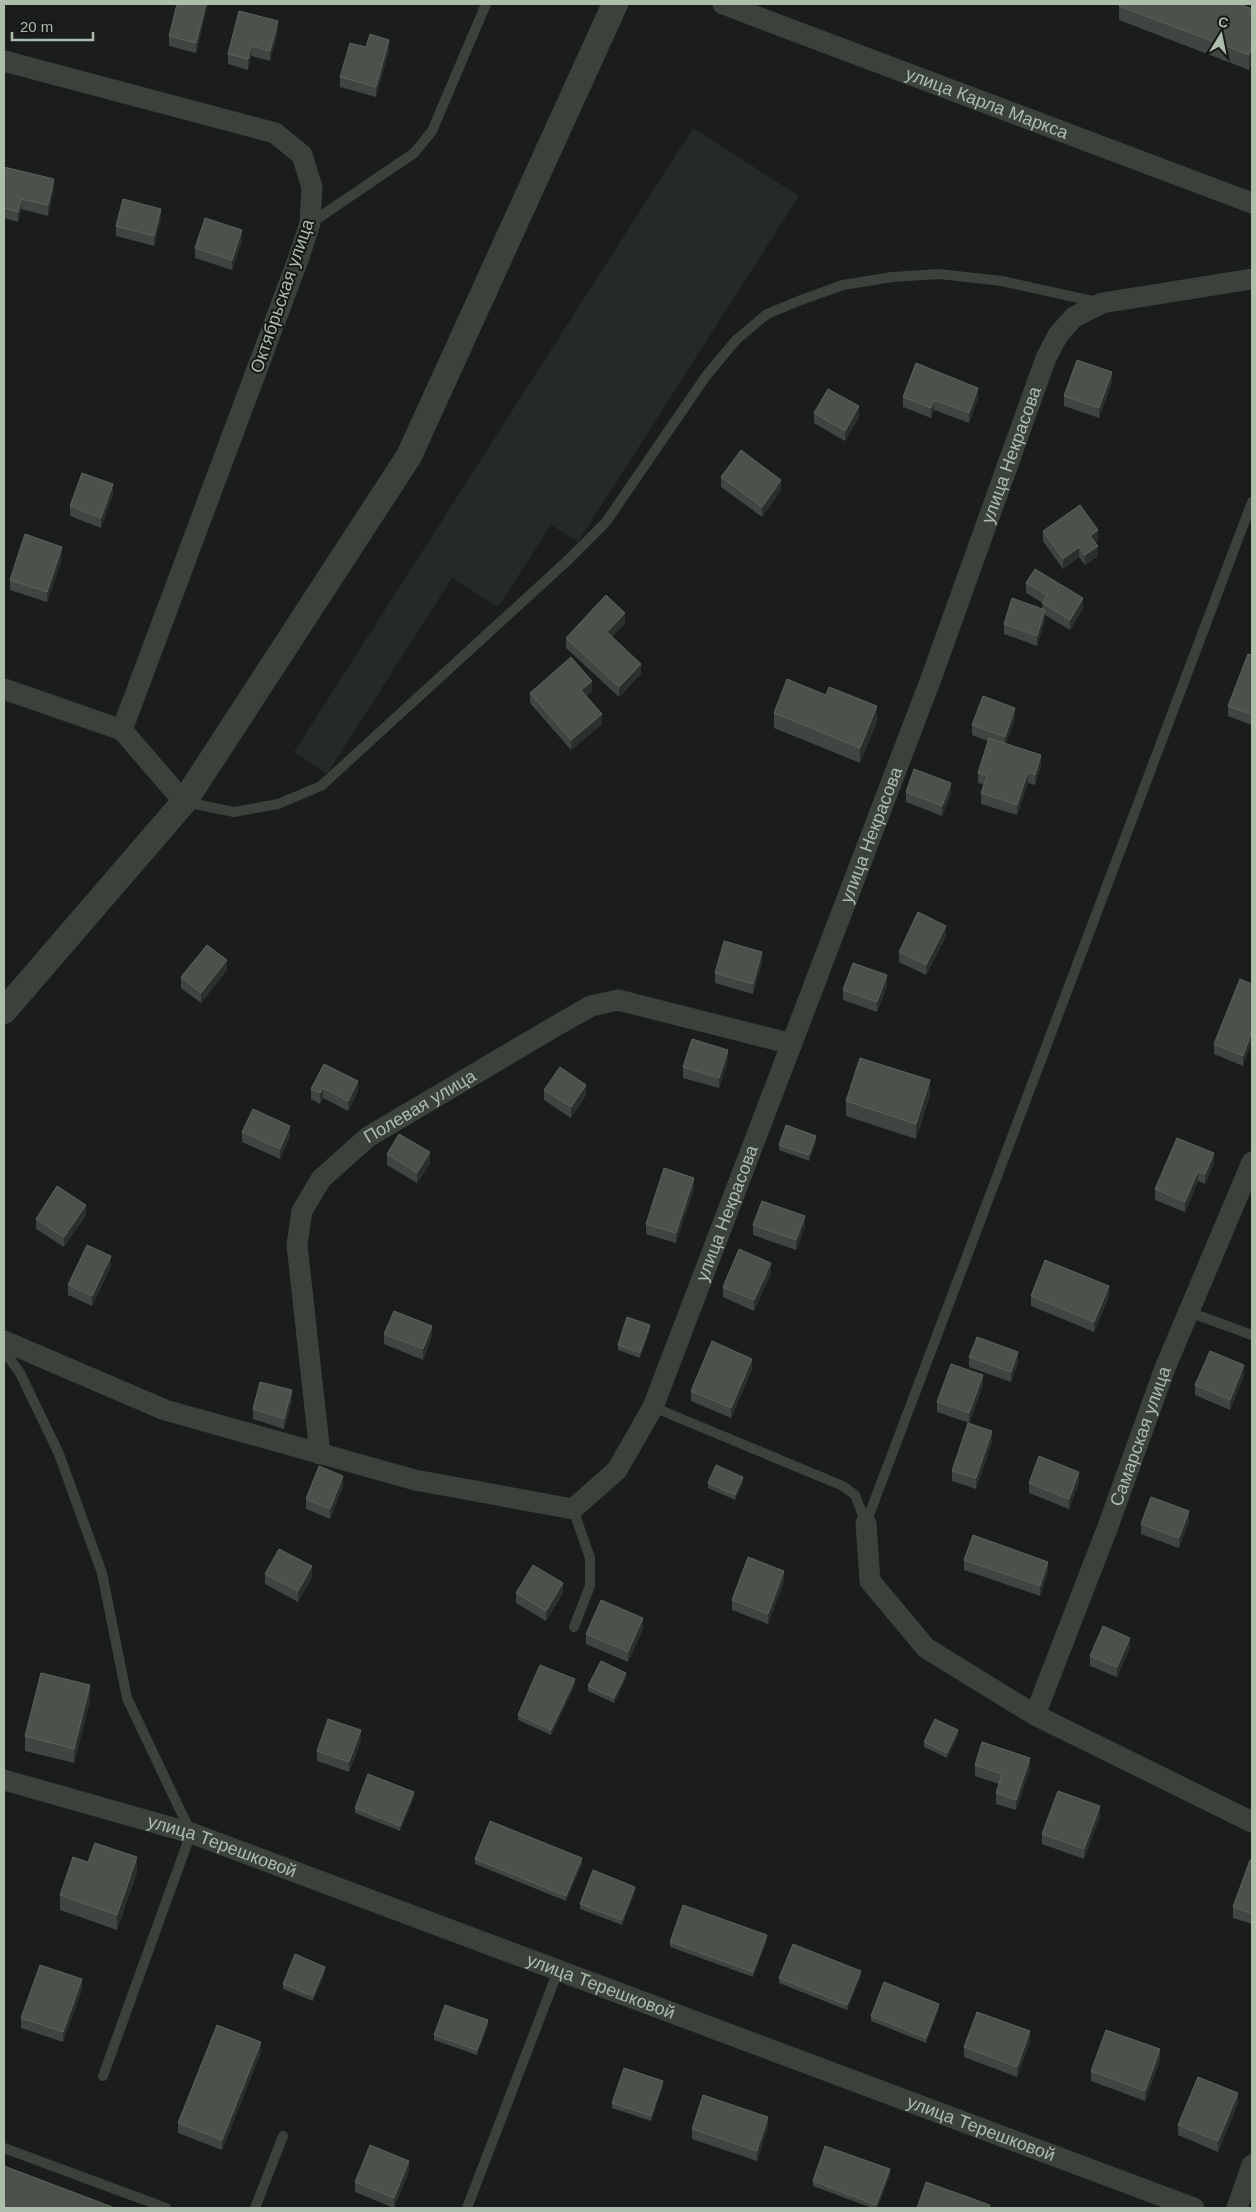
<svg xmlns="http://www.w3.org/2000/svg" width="1256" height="2212" viewBox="0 0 1256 2212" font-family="Arial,sans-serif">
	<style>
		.built { fill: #262a27 }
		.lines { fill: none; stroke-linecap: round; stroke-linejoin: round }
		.service { stroke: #3b423c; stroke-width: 10 }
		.minor { stroke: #3b423c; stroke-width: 21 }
		.tertiary { stroke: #3b423c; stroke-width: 26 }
		.wall { fill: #3f4540 }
		.shaded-wall { fill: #2b302c }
		.building { fill: #4b524c; stroke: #5a635b }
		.labels { text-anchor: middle; stroke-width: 4; stroke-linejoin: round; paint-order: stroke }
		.street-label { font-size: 18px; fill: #acbdac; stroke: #151816 }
	</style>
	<rect width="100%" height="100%" fill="#1a1d1b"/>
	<path class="built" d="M693 128 799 196 578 542 551 525 498 607 452 578 327 774 294 752Z"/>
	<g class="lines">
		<path class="service" d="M311 223 414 153 432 131 486 4
			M185 802 234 812 278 804 321 786 567 561 606 522 706 376 736 340 767 314 801 300 843 285 892 277 939 274 1002 281 1097 302
			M1189 1312 1252 1335
			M4 1351 20 1373 59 1454 102 1573 127 1698 191 1833 103 2076
			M653 1407 843 1486 855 1495 866 1523
			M573 1509 590 1558V1586L574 1627
			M866 1523 1252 502
			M4 2148 166 2208
			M255 2208 283 2136
			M467 2208 558 1971"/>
		<g class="minor">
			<path id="s1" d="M723 4 1252 203"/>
			<path d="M4 61 275 133 302 155 312 187 310 223 299 257 122 730"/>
			<path d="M4 689 122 730 184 802"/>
			<path id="s2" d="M4 1341 165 1410 415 1480 573 1509 617 1470 653 1407 932 676 1046 358 1058 335 1074 317 1102 303 1252 279"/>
			<path id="s3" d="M320 1454 297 1245 302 1211 321 1179 368 1137 554 1027 591 1006 618 1000 792 1044"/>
			<path d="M866 1523 870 1581 926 1648 1035 1715 1252 1822"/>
			<path id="s4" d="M1035 1715 1107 1529 1165 1368 1252 1162"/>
			<path id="s5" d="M4 1780 191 1833 1194 2208"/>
			<path d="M1237 2208 1252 2165"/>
		</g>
		<path class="tertiary" d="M4 1011 184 802 409 456 615 4"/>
	</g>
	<path class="wall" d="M208 4 196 53 169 46V36Z
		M1119 6 1252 9V60L1249 70 1119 20Z
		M278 31 270 61 251 56 248 70 228 64V54Z
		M366 47 389 50 376 97 340 87V77Z
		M4 167 54 189 48 216 21 209 18 222 4 218Z
		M161 219 154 246 116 236V226Z
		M242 240 232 270 195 258V248Z
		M1112 382 1099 418 1064 406V396Z
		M903 397 978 398 969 423 934 410 931 418 903 407Z
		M814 413 859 417 845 441 814 423Z
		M721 477 781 490 762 517 721 487Z
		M113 494 101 528 70 516V506Z
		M1043 531 1098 540 1095 542 1098 556 1085 565 1079 557 1063 569 1043 541Z
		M62 558 47 602 10 590V580Z
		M1026 583 1083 608 1070 630 1045 615V620L1037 646 1004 634V624L1042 609 1043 603 1026 593Z
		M625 623 612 637 641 674 619 697 566 648V638Z
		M1252 655V725L1228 716V706Z
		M592 691 586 696 602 724 571 750 530 703V693Z
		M774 713 877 721 860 763 774 728Z
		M1015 718 1006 743 1041 765 1035 785 1028 783 1017 815 981 804V793L984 785 978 783V773L988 741 972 735V725Z
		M906 792 951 793 942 816 906 802Z
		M946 936 926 975 899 962V952Z
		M762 962 753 994 715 983V973Z
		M227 970 201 1003 181 988V977Z
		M1252 984 1243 1066 1214 1054V1044Z
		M887 986 877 1012 843 1000V990Z
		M728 1060 719 1088 683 1078V1067Z
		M324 1064 358 1091 348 1111 323 1098 320 1104 311 1099V1089Z
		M544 1090 586 1095 571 1118 544 1100Z
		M930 1095 916 1139 846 1116V1101Z
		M242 1132 290 1136 280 1159 242 1142Z
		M816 1141 809 1161 779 1150V1145Z
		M387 1154 430 1163 417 1183 387 1165Z
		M1214 1163 1205 1184 1198 1181 1185 1212 1155 1200V1189Z
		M694 1188 676 1243 646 1234V1224Z
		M86 1215 64 1247 36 1229V1219Z
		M753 1225 805 1226 796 1250 753 1235Z
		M111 1266 92 1306 68 1295V1285Z
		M771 1273 754 1311 723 1297V1287Z
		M1031 1296H1109L1094 1332 1031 1306Z
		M650 1330 640 1358 618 1350V1345Z
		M384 1334 432 1336 423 1360 384 1344Z
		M969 1357 1018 1362 1011 1382 969 1367Z
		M752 1369 731 1418 691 1401V1391Z
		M1244 1375 1230 1410 1195 1395V1385Z
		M983 1385 969 1423 937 1412V1402Z
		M292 1400 284 1429 253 1419V1409Z
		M992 1442 976 1489 952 1481V1471Z
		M743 1482 735 1500 708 1488V1483Z
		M1079 1482 1069 1509 1029 1493V1483Z
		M343 1486 330 1519 306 1509V1499Z
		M1189 1521 1179 1548 1141 1534V1524Z
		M964 1560 1048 1572 1040 1596 964 1570Z
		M265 1574 312 1577 298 1602 265 1584Z
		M784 1581 768 1624 732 1610V1600Z
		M516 1593H563L546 1621 516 1603Z
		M643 1629 628 1662 586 1644V1634Z
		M1130 1648 1117 1677 1090 1666V1656Z
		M626 1678 614 1703 588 1691V1686Z
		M575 1685 551 1735 518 1720V1715Z
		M90 1700 74 1763 25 1751V1736Z
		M958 1735 947 1758 924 1747V1742Z
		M361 1740 349 1772 317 1761V1751Z
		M975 1765 1030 1768 1016 1810 996 1804V1793L999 1784 975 1776Z
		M414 1797 400 1831 355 1813V1808Z
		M1100 1816 1084 1859 1042 1844V1834Z
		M475 1859 582 1863 566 1901 475 1864Z
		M1252 1861V1924L1233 1918V1907Z
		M137 1872 117 1930 60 1910V1895Z
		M635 1892 622 1925 580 1909V1904Z
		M767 1940 753 1977 670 1947V1942Z
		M325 1972 313 2001 283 1989V1984Z
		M861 1976 847 2010 779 1983V1978Z
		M82 1989 63 2042 21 2028V2018Z
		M939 2009 926 2043 871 2021V2016Z
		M488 2025 477 2055 434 2040V2035Z
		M1030 2041 1017 2077 964 2057V2047Z
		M261 2052 222 2150 178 2133V2123Z
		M1160 2060 1145 2101 1091 2081V2071Z
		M663 2086 651 2121 612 2108V2103Z
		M1238 2103 1218 2152 1178 2135V2125Z
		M768 2127 757 2161 692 2139V2129Z
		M409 2171 394 2208 355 2192V2182Z
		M890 2174 877 2208H872L813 2186V2181Z"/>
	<path class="shaded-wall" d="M206 4H208L196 53V43Z
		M278 21V31L270 61V51Z
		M389 40V50L376 97V87Z
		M1252 45V60L1249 70V55Z
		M251 46V56L248 70V59Z
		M54 179V189L48 216V205Z
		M21 199V209L18 222V212Z
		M161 209V219L154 246V236Z
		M242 230V240L232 270V260Z
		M1112 372V382L1099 418V408Z
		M978 388V398L969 423V413Z
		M934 400V410L931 418V408Z
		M859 406V417L845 441V431Z
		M781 480V490L762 517V507Z
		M113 484V494L101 528V518Z
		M1098 530V540L1090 546V536Z
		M1098 546V556L1085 565V555Z
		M62 547V558L47 602V592Z
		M1079 547V557L1063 569V559Z
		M1083 598V608L1070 630V620Z
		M1045 610V620L1037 646V636Z
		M625 613V623L607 643V632Z
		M641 664V674L619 697V687Z
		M592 681V691L581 701V690Z
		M877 706V721L860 763V748Z
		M1015 708V718L1005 747V737Z
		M602 714V724L571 750V740Z
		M1041 755V765L1035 785V775Z
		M1028 772V783L1017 815V805Z
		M951 783V793L942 816V806Z
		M946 926V936L926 975V965Z
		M762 952V962L753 994V984Z
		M227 960V970L201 1003V993Z
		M887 975V986L877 1012V1002Z
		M1252 1031V1041L1243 1066V1056Z
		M728 1050V1060L719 1088V1078Z
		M930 1080V1095L916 1139V1124Z
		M358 1081V1091L348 1111V1101Z
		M586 1085V1095L571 1118V1107Z
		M323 1088V1098L320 1104V1093Z
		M290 1126V1136L280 1159V1149Z
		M816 1136V1141L809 1161V1155Z
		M430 1152V1163L417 1183V1173Z
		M1214 1153V1163L1205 1184V1174Z
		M1198 1171V1181L1185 1212V1202Z
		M694 1178V1188L676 1243V1233Z
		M86 1205V1215L64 1247V1237Z
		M805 1216V1226L796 1250V1240Z
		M111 1256V1266L92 1306V1296Z
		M771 1263V1273L754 1311V1300Z
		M1109 1286V1296L1094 1332V1322Z
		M650 1325V1330L640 1358V1353Z
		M432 1326V1336L423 1360V1349Z
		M1018 1352V1362L1011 1382V1372Z
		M752 1359V1369L731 1418V1408Z
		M1244 1365V1375L1230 1410V1400Z
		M983 1375V1385L969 1423V1413Z
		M292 1390V1400L284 1429V1419Z
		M992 1431V1442L976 1489V1478Z
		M1079 1472V1482L1069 1509V1499Z
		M343 1476V1486L330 1519V1509Z
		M743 1477V1482L735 1500V1495Z
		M1189 1511V1521L1179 1548V1538Z
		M1048 1562V1572L1040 1596V1586Z
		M312 1566V1577L298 1602V1591Z
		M784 1571V1581L768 1624V1614Z
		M563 1583V1593L546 1621V1611Z
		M643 1618V1629L628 1662V1652Z
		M1130 1638V1648L1117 1677V1667Z
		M626 1673V1678L614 1703V1698Z
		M575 1679V1685L551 1735V1730Z
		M90 1685V1700L74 1763V1749Z
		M361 1730V1740L349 1772V1762Z
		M958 1730V1735L947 1758V1753Z
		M1030 1758V1768L1016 1810V1800Z
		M414 1792V1797L400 1831V1826Z
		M1100 1806V1816L1084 1859V1849Z
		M137 1857V1872L117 1930V1915Z
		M582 1858V1863L566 1901V1896Z
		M635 1887V1892L622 1925V1920Z
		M767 1935V1940L753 1977V1972Z
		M325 1967V1972L313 2001V1996Z
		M861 1971V1976L847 2010V2005Z
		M82 1979V1989L63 2042V2032Z
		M939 2004V2009L926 2043V2038Z
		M488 2020V2025L477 2055V2050Z
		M1030 2031V2041L1017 2077V2067Z
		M261 2042V2052L222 2150V2140Z
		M1160 2049V2060L1145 2101V2091Z
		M663 2081V2086L651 2121V2116Z
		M1238 2093V2103L1218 2152V2141Z
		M768 2117V2127L757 2161V2151Z
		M409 2161V2171L394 2208V2198Z
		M890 2169V2174L876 2208V2205Z"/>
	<path class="building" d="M177 4H206L196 43 169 36Z
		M1120 4H1240L1252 9V45L1249 55 1119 6Z
		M239 11 278 21 270 51 251 46 248 59 228 54Z
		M370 34 389 40 376 87 340 77 350 43 366 47Z
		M4 167 54 179 48 205 21 199 18 212 4 208Z
		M123 199 161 209 154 236 116 226Z
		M205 218 242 230 232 260 195 248Z
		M1077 360 1112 372 1099 408 1064 396Z
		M916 363 978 388 969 413 934 400 931 408 903 397Z
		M828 389 859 406 845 431 814 413Z
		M741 450 781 480 762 507 721 477Z
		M82 473 113 484 101 518 70 506Z
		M1080 505 1098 530 1090 536 1098 546 1085 555 1079 547 1063 559 1043 531Z
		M25 534 62 547 47 592 10 580Z
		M1035 569 1083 598 1070 620 1042 603 1047 595 1026 583Z
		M606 595 625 613 607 632 641 664 619 687 566 638Z
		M1012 598 1045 610 1037 636 1004 624Z
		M1248 654 1252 655V715L1228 706Z
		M571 657 592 681 581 690 602 714 571 740 530 693Z
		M787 679 826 695 829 687 877 706 860 748 774 713Z
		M983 696 1015 708 1005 737 972 725Z
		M989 738 1041 755 1035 775 1028 772 1017 805 981 793 987 776 978 773Z
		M914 769 951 783 942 806 906 792Z
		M918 912 946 926 926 965 899 952Z
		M724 941 762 952 753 984 715 973Z
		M207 945 227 960 201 993 181 977Z
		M853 963 887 975 877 1002 843 990Z
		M1240 979 1252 984V1031L1243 1056 1214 1044Z
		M692 1039 728 1050 719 1078 683 1067Z
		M860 1058 930 1080 916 1124 846 1101Z
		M324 1064 358 1081 348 1101 323 1088 320 1093 311 1089Z
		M560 1067 586 1085 571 1107 544 1090Z
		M253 1109 290 1126 280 1149 242 1132Z
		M786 1125 816 1136 809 1155 779 1145Z
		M399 1134 430 1152 417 1173 387 1154Z
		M1177 1138 1214 1153 1205 1174 1198 1171 1185 1202 1155 1189Z
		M664 1168 694 1178 676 1233 646 1224Z
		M57 1186 86 1205 64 1237 36 1219Z
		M762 1201 805 1216 796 1240 753 1225Z
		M87 1245 111 1256 92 1296 68 1285Z
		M739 1249 771 1263 754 1300 723 1287Z
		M1045 1260 1109 1286 1094 1322 1031 1296Z
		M394 1311 432 1326 423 1349 384 1334Z
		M627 1317 650 1325 640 1353 618 1345Z
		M977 1337 1018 1352 1011 1372 969 1357Z
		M712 1341 752 1359 731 1408 691 1391Z
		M1210 1351 1244 1365 1230 1400 1195 1385Z
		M951 1364 983 1375 969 1413 937 1402Z
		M260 1382 292 1390 284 1419 253 1409Z
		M968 1423 992 1431 976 1478 952 1471Z
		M1039 1456 1079 1472 1069 1499 1029 1483Z
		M716 1465 743 1477 735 1495 708 1483Z
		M319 1466 343 1476 330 1509 306 1499Z
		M1151 1497 1189 1511 1179 1538 1141 1524Z
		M973 1535 1048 1562 1040 1586 964 1560Z
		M279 1549 312 1566 298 1591 265 1574Z
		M748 1557 784 1571 768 1614 732 1600Z
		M533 1565 563 1583 546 1611 516 1593Z
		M601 1600 643 1618 628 1652 586 1634Z
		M1103 1626 1130 1638 1117 1667 1090 1656Z
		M601 1661 626 1673 614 1698 588 1686Z
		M540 1665 575 1679 551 1730 518 1715Z
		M41 1673 90 1685 74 1749 25 1736Z
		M328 1719 361 1730 349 1762 317 1751Z
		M935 1719 958 1730 947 1753 924 1742Z
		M982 1742 1030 1758 1016 1800 996 1793 1002 1774 975 1765Z
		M368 1774 414 1792 400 1826 355 1808Z
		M1058 1791 1100 1806 1084 1849 1042 1834Z
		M490 1821 582 1858 566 1896 475 1859Z
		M95 1843 137 1857 117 1915 60 1895 73 1857 88 1862Z
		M1250 1860 1252 1861V1914L1233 1907Z
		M593 1870 635 1887 622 1920 580 1904Z
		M683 1905 767 1935 753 1972 670 1942Z
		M793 1944 861 1971 847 2005 779 1978Z
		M295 1954 325 1967 313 1996 283 1984Z
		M40 1965 82 1979 63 2032 21 2018Z
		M884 1982 939 2004 926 2038 871 2016Z
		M445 2005 488 2020 477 2050 434 2035Z
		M977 2012 1030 2031 1017 2067 964 2047Z
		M217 2025 261 2042 222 2140 178 2123Z
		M1106 2030 1160 2049 1145 2091 1091 2071Z
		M624 2068 663 2081 651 2116 612 2103Z
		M1198 2077 1238 2093 1218 2141 1178 2125Z
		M703 2095 768 2117 757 2151 692 2129Z
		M370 2145 409 2161 394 2198 355 2182Z
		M825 2146 890 2169 876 2205 813 2181Z
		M4 2166 115 2208H4Z
		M926 2182 990 2205 989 2208H917Z"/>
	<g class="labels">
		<g class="street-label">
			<text dy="6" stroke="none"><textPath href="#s1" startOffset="282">улица Карла Маркса</textPath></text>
			<text transform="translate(282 296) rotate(-71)" y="6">Октябрьская улица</text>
			<text dy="6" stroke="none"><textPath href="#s2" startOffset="1744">улица Некрасова</textPath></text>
			<text dy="6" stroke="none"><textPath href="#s2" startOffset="1339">улица Некрасова</textPath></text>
			<text dy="6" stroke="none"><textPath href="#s3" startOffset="405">Полевая улица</textPath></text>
			<text dy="6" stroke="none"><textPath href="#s2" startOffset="934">улица Некрасова</textPath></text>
			<text dy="6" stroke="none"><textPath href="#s4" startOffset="298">Самарская улица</textPath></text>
			<text dy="6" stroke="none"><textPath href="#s5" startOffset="228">улица Терешковой</textPath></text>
			<text dy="6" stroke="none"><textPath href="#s5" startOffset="632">улица Терешковой</textPath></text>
			<text dy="6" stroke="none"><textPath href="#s5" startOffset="1038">улица Терешковой</textPath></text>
		</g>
	</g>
	<rect width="1256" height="2212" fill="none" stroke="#acbdac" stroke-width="10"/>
	<g transform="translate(1221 35) rotate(10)" stroke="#151816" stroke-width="4" paint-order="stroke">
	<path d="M0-4L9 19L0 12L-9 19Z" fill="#acbdac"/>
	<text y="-8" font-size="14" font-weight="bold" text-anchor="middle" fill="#acbdac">С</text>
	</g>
	<path d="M12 32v8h81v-8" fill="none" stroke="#acbdac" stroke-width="2.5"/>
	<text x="20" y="32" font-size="15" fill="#acbdac" stroke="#151816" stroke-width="4" paint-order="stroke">20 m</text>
</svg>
